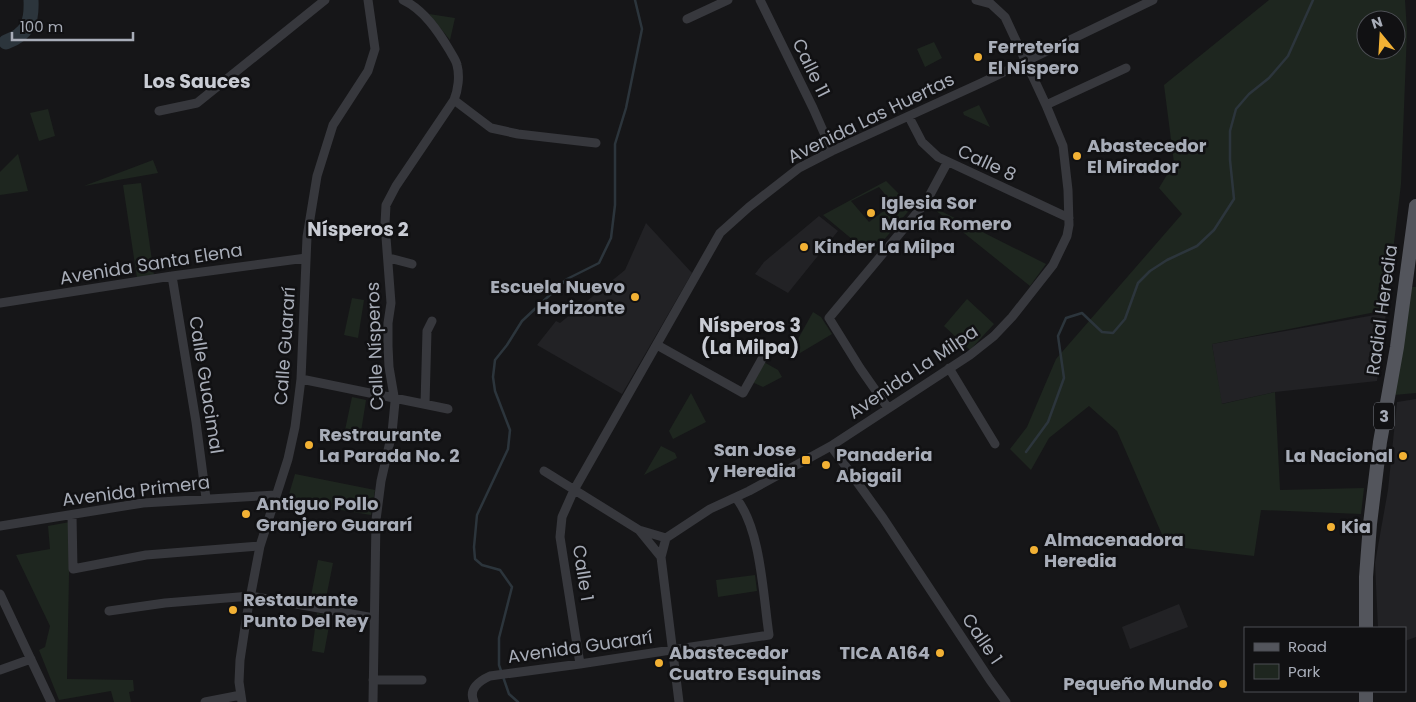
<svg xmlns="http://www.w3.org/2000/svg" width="1416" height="702" viewBox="0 0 1416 702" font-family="Poppins,sans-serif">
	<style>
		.built { fill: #222225 }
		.green { fill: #1e261f; fill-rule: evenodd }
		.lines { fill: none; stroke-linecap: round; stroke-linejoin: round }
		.stream { stroke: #2c353c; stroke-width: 2.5 }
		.river { stroke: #2c353c; stroke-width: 15 }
		.minor { stroke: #37383d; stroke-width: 9 }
		.primary { stroke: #53555c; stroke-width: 14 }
		.poi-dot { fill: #f2b134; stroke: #111113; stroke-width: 2 }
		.labels { text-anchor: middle; stroke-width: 5; stroke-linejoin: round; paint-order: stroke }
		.shield { fill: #111113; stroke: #7b7e86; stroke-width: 1 }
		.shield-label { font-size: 16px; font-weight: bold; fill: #a8adb8 }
		.poi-label { font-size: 18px; font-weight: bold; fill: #a8adb8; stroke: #111113; text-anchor: start }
		.street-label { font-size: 18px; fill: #a8adb8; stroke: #111113 }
		.neighbourhood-label { font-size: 19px; font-weight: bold; fill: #c9ccd4; stroke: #111113 }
	</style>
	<rect width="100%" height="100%" fill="#161618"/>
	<path class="built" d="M819 216 838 231 788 293 755 274 764 262Z
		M646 223 692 273 622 394 537 345 556 321 560 323 625 270Z
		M1386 313 1377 381 1275 392 1221 404 1212 344Z
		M1416 399V637L1405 641V628H1378L1375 563 1388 490 1397 402Z
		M1179 604 1188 627 1130 649 1122 627Z"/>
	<path class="green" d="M1269 0H1405L1407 31 1401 184 1386 310 1212 344 1222 404 1275 392 1280 490 1364 488 1361 514 1261 510 1254 556 1167 546 1117 431 1089 406 1049 438 1031 470 1010 449 1027 427 1056 359 1182 214 1159 188 1174 163 1164 85ZM1366 20H1396V50H1366Z
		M429 14 455 18 450 40Z
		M934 42 942 58 925 67 917 49Z
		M979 105 990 127 964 115 963 112Z
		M48 109 55 136 39 141 30 113Z
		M18 154 28 191 0 195V172Z
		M153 160 158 173 84 186Z
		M886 181 912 207 871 255 823 215ZM879 187 893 204 869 222 851 201Z
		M141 183 154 275 137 278 123 185Z
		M929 205 1046 264 1030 286Z
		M1407 287H1416V393L1394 395Z
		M352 298 364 300 358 338 344 335Z
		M967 299 994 324 970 350 944 326Z
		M813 312 821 317 832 334 790 359 788 357Z
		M762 361 778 370 782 377 763 387 752 382Z
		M691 393 706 422 673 439 669 431Z
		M352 397 366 400 360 438 344 435Z
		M661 446 675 453 677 458 644 475Z
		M295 474 375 490 371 515 287 501Z
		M70 522 67 679 133 680 134 691 129 692 131 702H114L111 691 59 700 39 650 45 647 50 626 16 555 50 549 48 526Z
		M318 560 333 563 325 603 310 601Z
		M755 575 757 591 718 597 716 580Z
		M317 613 331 616 324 653 312 651Z"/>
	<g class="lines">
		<path class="stream" d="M1026 452 1048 422 1064 378 1058 336 1066 318 1082 313 1102 332 1113 333 1125 319 1138 283 1150 271 1167 260 1197 246 1214 230 1234 199 1230 160V131L1236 109 1249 94 1269 78 1288 56 1313 0
			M518 702 509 694 499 665V638L512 587 500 570 482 565 475 559 474 547 477 515 508 449 510 430 495 391 493 377 495 360 507 345 522 321 567 279 599 263 611 238 615 205V144L626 108 642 29 635 0"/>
		<path class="river" d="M6 42C28 34 32 22 31 0"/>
		<path class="minor" d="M760 0 813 108 832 151
			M687 19 728 0
			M454 100 491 128 518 134 596 143
			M1046 105 1126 68
			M159 111 197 103 325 0
			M909 117 922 142 938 157 1069 218
			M389 258 412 264
			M172 276 196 422 206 498
			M0 303 172 276 306 258
			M657 345 743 393 762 359
			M949 368 995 444
			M301 379 448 409
			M425 404 427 331 432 321
			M888 408 860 368 829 318 926 202 947 163
			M831 446 883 518 990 680 1006 702
			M544 471 639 530 666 538
			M72 515 73 569 146 555 260 546
			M0 526 143 503 276 495
			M639 530 661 557
			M666 538 710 509 749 491 831 446 970 355 994 336 1012 317 1053 265 1067 236 1069 225 1068 190 1063 146 1046 105 1005 17 991 4 976 0
			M666 538 661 557 679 702
			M0 594 51 702
			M109 611 165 603 251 596 374 618
			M580 664 560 537 562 517 574 490 720 233 749 207 799 168 832 151 981 83 1153 0
			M0 670 31 659
			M373 680H422
			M205 702 241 695
			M242 702 239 682 240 660 247 614 260 546 288 459 295 427 301 379 307 237 317 176 333 125 368 71 375 49 368 0
			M373 702 376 520 381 481 392 433 395 402 389 367 388 346V323L391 303 385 224 386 205 396 186 454 100C458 90 460 76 457 65 456 60 452 55 450 51 438 31 424 10 403 0
			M474 702C468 689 479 681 490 676L580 664 769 635C763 595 761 529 736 498"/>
		<path class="primary" d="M1366 628V577L1370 524 1380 442 1397 347 1416 206
			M1366 691V702"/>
	</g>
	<g class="poi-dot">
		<circle cx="978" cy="57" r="5"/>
		<circle cx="1077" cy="156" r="5"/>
		<circle cx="871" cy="213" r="5"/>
		<circle cx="804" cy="247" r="5"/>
		<circle cx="635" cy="297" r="5"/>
		<circle cx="309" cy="445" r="5"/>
		<circle cx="1403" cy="456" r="5"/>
		<rect x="801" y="455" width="10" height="10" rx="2.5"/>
		<circle cx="826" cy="465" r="5"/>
		<circle cx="246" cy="514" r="5"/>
		<circle cx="1331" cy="527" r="5"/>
		<circle cx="1034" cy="550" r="5"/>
		<circle cx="233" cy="610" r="5"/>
		<circle cx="940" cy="653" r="5"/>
		<circle cx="659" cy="663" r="5"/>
		<circle cx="1223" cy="684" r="5"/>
	</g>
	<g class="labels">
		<rect class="shield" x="1374" y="402.5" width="20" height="27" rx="4"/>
		<g class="shield-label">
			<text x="1384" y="422">3</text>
		</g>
		<g class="poi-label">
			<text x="988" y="53">Ferretería<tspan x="988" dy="21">El Níspero</tspan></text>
			<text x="1087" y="152">Abastecedor<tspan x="1087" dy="21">El Mirador</tspan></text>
			<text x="881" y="209">Iglesia Sor<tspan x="881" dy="21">María Romero</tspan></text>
			<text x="814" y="253">Kinder La Milpa</text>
			<text x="625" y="293" text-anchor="end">Escuela Nuevo<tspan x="625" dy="21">Horizonte</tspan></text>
			<text x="319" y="441">Restraurante<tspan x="319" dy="21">La Parada No. 2</tspan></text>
			<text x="796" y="456" text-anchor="end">San Jose<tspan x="796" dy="21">y Heredia</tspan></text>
			<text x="836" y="461">Panaderia<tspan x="836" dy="21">Abigail</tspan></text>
			<text x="1393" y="462" text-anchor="end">La Nacional</text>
			<text x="256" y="510">Antiguo Pollo<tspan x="256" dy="21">Granjero Guararí</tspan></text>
			<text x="1341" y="533">Kia</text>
			<text x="1044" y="546">Almacenadora<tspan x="1044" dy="21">Heredia</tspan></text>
			<text x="243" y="606">Restaurante<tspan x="243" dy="21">Punto Del Rey</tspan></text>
			<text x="669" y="659">Abastecedor<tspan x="669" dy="21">Cuatro Esquinas</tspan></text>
			<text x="930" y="659" text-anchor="end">TICA A164</text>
			<text x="1213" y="690" text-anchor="end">Pequeño Mundo</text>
		</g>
		<g class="street-label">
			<text transform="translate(811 68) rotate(64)" y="6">Calle 11</text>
			<text transform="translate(871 118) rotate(-26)" y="6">Avenida Las Huertas</text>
			<text transform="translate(987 163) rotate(25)" y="6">Calle 8</text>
			<text transform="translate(151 264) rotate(-9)" y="6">Avenida Santa Elena</text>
			<text transform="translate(1382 310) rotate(-82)" y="6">Radial Heredia</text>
			<text transform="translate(285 346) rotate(-86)" y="6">Calle Guararí</text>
			<text transform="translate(375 346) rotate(-92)" y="6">Calle Nísperos</text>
			<text transform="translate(913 372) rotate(-34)" y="6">Avenida La Milpa</text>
			<text transform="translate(206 385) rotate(81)" y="6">Calle Guacimal</text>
			<text transform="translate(136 491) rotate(-7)" y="6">Avenida Primera</text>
			<text transform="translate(583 573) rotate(81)" y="6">Calle 1</text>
			<text transform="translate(982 639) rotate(56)" y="6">Calle 1</text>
			<text transform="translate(580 647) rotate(-8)" y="6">Avenida Guararí</text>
		</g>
		<g class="neighbourhood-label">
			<text x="197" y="88">Los Sauces</text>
			<text x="358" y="236">Nísperos 2</text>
			<text x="750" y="332">Nísperos 3<tspan x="750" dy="22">(La Milpa)</tspan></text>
		</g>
	</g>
	<rect x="1244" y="627" width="162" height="65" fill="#111113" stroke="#4d4f55"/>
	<rect x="1254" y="643" width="25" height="8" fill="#53555c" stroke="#4d4f55"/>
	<text x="1288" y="652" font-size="15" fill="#a8adb8">Road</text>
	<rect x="1254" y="664" width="25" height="15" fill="#1e261f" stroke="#4d4f55"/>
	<text x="1288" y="677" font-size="15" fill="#a8adb8">Park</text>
	<g transform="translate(1381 35) rotate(342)"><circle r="24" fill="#111113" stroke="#4d4f55"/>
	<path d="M0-4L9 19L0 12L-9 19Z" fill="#f2b134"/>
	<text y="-8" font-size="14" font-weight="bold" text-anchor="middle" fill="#a8adb8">N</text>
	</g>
	<path d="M12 32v8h121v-8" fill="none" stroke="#a8adb8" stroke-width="2.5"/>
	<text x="20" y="32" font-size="15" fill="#a8adb8" stroke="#111113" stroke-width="4" paint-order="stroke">100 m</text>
</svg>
